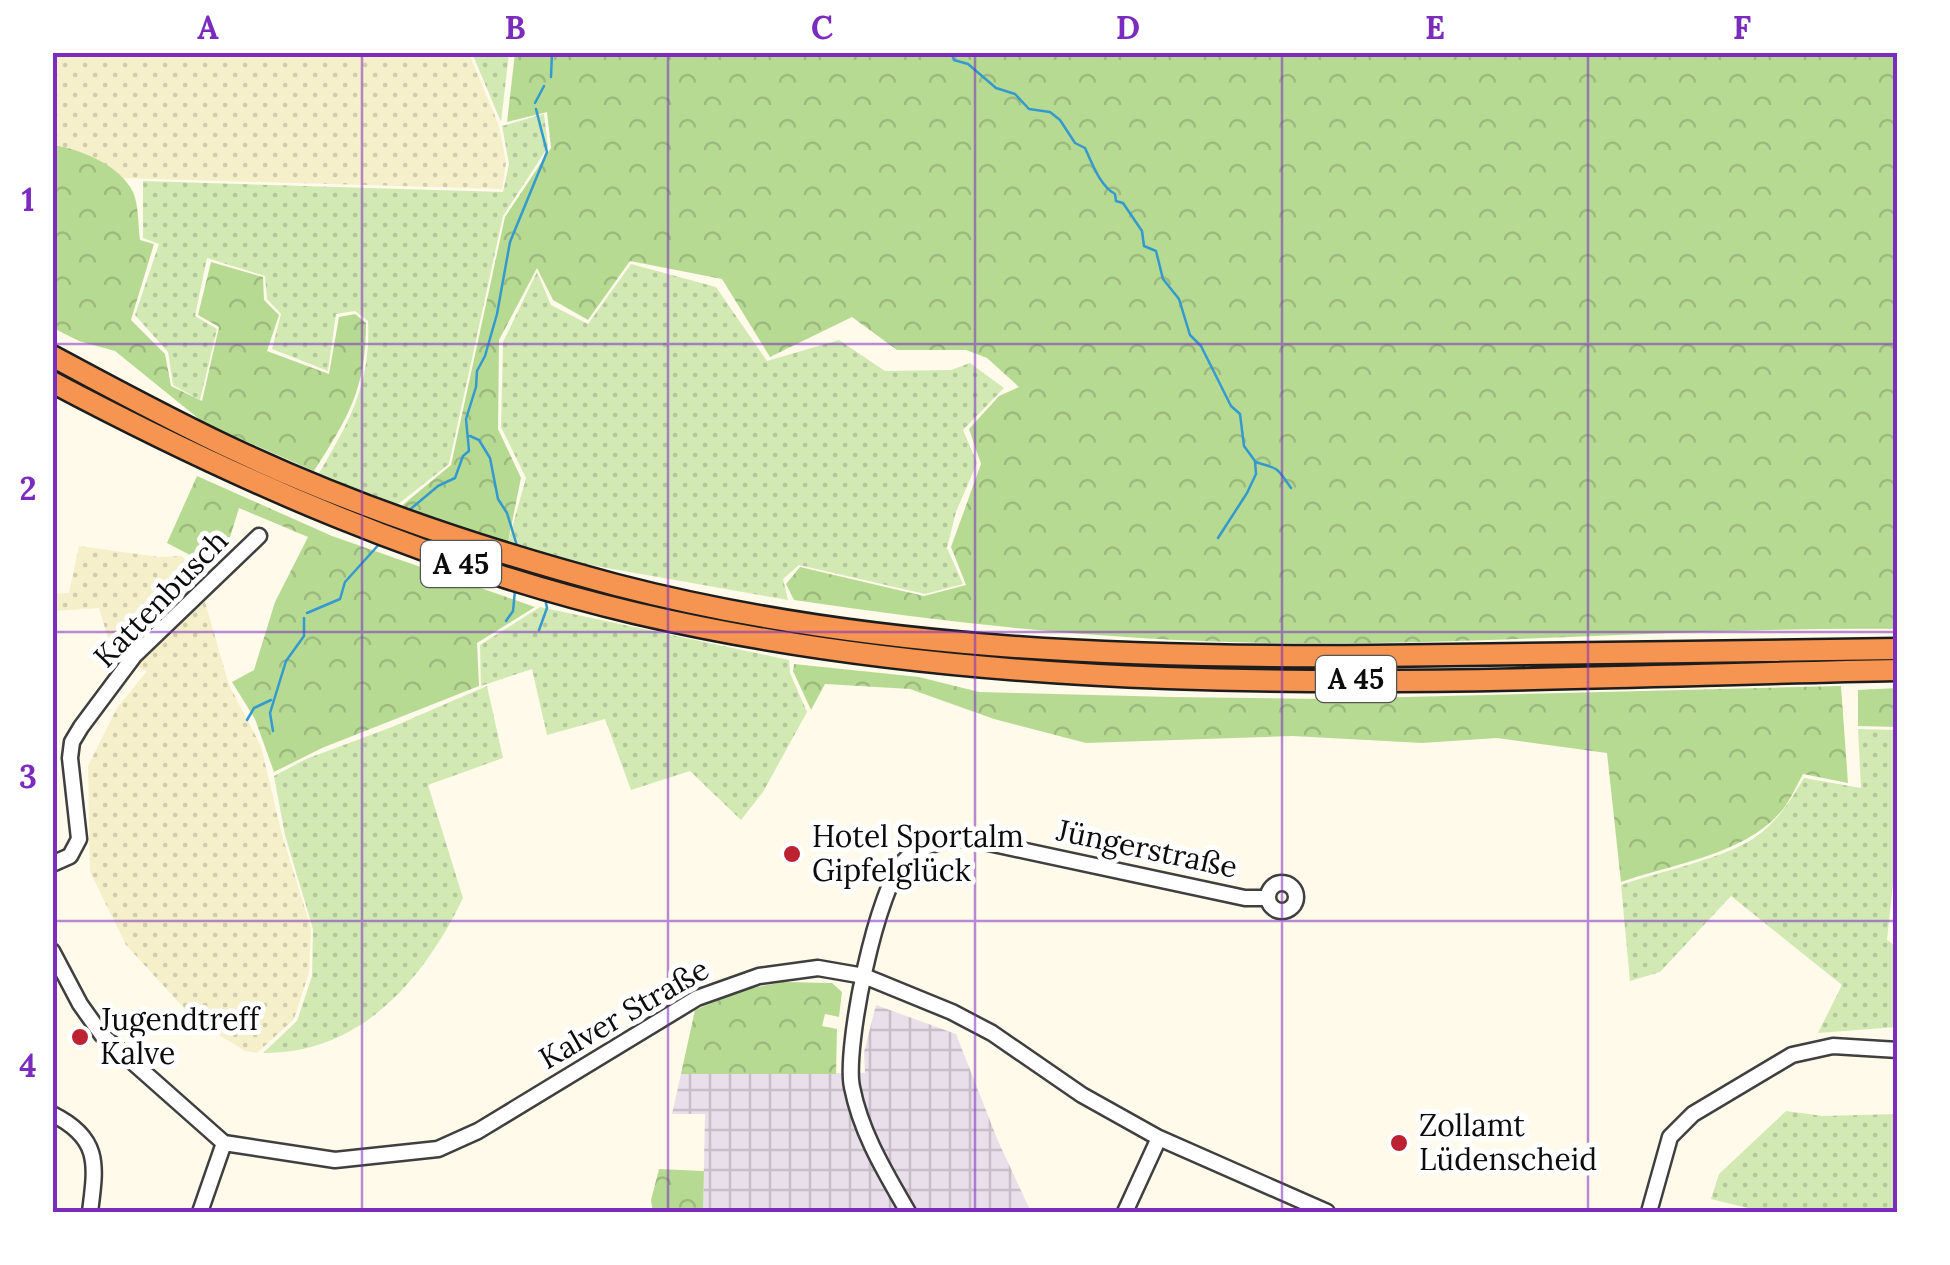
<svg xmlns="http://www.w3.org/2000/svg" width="1950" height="1265" viewBox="0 0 1950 1265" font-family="Lora,serif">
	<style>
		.industrial { fill: url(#industrial-grid) }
		.farmland { fill: url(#farmland-dots) }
		.grass { fill: url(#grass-dots) }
		.forest { fill: url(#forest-crowns) }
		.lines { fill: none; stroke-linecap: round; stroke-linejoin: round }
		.stream { stroke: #3499cf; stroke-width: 2.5 }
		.minor-casing { stroke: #3f3f3f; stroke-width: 19 }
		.highway-casing { stroke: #1d1d1d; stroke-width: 25 }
		.minor { stroke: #fff; stroke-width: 14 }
		.highway { stroke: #f69451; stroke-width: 20 }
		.grid { fill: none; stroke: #7b2cbf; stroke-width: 2.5; stroke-opacity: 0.55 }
		.poi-dot { fill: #bd2232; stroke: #fff; stroke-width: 4 }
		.labels { text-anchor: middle; stroke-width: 10; stroke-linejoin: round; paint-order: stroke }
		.shield { fill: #fff; stroke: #555; stroke-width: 2.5 }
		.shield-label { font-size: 28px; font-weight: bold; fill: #0c0c0c }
		.street-label { font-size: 30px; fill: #0c0c0c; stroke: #fff }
		.poi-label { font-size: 30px; fill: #0c0c0c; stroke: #fff; text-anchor: start }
		.neatline { fill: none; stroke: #7b2cbf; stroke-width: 4 }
		.grid-label { font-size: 32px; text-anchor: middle; font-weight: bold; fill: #7b2cbf }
	</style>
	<defs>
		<pattern id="industrial-grid" width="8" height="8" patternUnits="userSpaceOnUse" patternTransform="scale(2.5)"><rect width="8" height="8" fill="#e9dfeb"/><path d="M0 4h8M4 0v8" fill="none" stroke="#c7bec8"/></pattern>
		<pattern id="farmland-dots" width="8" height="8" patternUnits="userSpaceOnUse" patternTransform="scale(2.5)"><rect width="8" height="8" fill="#f5efca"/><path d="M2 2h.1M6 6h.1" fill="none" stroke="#d1ccac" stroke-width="1.8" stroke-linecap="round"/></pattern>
		<pattern id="grass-dots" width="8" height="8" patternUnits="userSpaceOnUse" patternTransform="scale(2.5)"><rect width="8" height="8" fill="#d2e9b4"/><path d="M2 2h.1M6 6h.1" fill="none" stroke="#b3c79a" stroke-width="1.8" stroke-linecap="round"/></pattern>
		<pattern id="forest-crowns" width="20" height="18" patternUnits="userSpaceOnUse" patternTransform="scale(2.5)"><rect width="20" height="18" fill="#b7da93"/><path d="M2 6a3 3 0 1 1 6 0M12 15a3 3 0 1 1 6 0" fill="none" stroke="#9cba7e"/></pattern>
	</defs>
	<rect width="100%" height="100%" fill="#fffaea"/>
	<path class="industrial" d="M876 1005 956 1034 998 1141 1031 1212H703L705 1114H672L681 1074 865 1073 864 1052Z"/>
	<path class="farmland" d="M52 53H469L499 126 506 163 502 189 121 178 87 154 53 145Z
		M79 546 159 557 182 556 196 571 229 685 261 746 282 835 311 928 309 973 294 1019 257 1053 245 1051 195 1020 126 945 90 872 88 766 117 708 147 671 114 658 99 608 53 611V594L69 593Z"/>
	<path class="grass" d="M472 53H509L501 122Z
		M544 114 548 147 503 216 449 464 397 505 318 475C349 422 371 385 368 321L355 311 336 314 328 371 272 349 281 314 267 299 265 276 207 258 195 316 217 329 200 400 173 385 168 352 135 315 159 244 143 238V181L503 192 509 164 502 126Z
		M631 264 716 287 767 361 839 340 885 371 951 370 970 363 1004 388 963 430 977 463 956 512 947 548 963 584 925 594 799 565 783 579 788 600 573 562 508 542 526 478 501 427 503 342 537 272 551 305 588 324Z
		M540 607 789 660 790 673 807 712 763 792 741 820 690 771 631 790 605 719 547 735 532 669 481 686 480 645Z
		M487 686 503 758 428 785 463 898C424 979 361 1054 263 1053L297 1021 312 976 313 929 285 835 274 776 306 759 392 727Z
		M1858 729 1897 730 1898 837 1887 940 1897 947V1027L1818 1033 1842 985 1731 896 1660 972 1630 981 1621 885C1658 872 1725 858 1754 838 1777 823 1790 801 1804 778L1861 788Z
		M1786 1111 1823 1116 1897 1114V1212H1764L1711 1199 1719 1174Z"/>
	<path class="forest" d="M515 53H1897V629C1691 627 1484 646 1277 643 1115 641 954 624 794 600L786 584 800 567 924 596 966 585 951 547 981 464 969 429 999 396 1019 387 987 358 966 350H897L852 317 770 357 722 279 630 261 588 320 553 300 537 268 499 340 498 429 521 478 508 542 399 508 451 465 505 217 551 148 547 112 507 122Z
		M53 145C80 149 120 165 133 192 139 206 138 225 140 240L154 244 131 320 165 354 171 386 202 401 219 327 198 315 211 262 263 277 264 300 279 315 267 351 329 374 339 317 355 314 366 323C366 389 348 418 314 471L204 423 115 351 79 341 53 328Z
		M197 476 332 536 535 607 477 643 479 686 322 748 274 772 255 719 232 682 254 670 275 602 308 537 239 508 227 547 202 576 190 555 167 543Z
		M794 664 919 677 979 692 1172 697 1325 699 1841 686 1848 783 1803 774C1797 785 1791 798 1784 808 1747 855 1675 863 1621 882L1607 753 1497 738 1422 743 1292 736 1086 743 994 719 910 689 825 684 811 710 793 671Z
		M1897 688V727L1858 726V690Z
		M783 982 832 983 842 992 839 1017 825 1014 822 1026 837 1029 836 1074H681L695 1010 742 990Z
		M659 1169 704 1171 703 1212H653L651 1200Z"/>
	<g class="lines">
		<path class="stream" d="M951 52 954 60 968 64 996 88 1015 94 1029 109 1050 112 1060 120 1075 143 1085 148C1092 163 1100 186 1115 194L1116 201 1123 203 1142 231 1144 246 1156 251 1163 279 1179 299 1190 335 1201 346 1231 406 1240 414 1244 446 1255 461 1256 474 1247 493 1218 538
			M551 77 552 52
			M535 103 544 86
			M470 436 479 440 490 458 498 499 507 513 518 549
			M1255 462C1279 469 1276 466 1291 488
			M407 512 438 486 455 478 463 456 469 451 466 419 476 387 477 371 485 356 497 314 510 242 547 152 536 109
			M307 613 340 599 345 582 382 541
			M506 621 513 611 515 590
			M539 630 547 608 545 598
			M247 720 254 708 271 700
			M273 731 270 713 286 661 304 636V618"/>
		<defs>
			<path id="minor" d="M52 864 70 856 79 839 70 758 72 742 81 727 134 656 259 536
				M1268 897a14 14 0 1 1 28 0a14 14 0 1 1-28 0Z
				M52 951 80 1004 102 1035 224 1143 335 1160 438 1149 478 1131 697 998 759 976 818 968 864 976 952 1012 992 1033 1082 1095 1159 1138 1327 1212
				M52 1114C101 1138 96 1165 90 1212
				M200 1212 224 1143
				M908 1212C885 1172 861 1133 852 1087 844 1048 877 885 906 859 924 843 947 840 970 839L1245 898H1268
				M1125 1212 1159 1138
				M1649 1212 1670 1137 1693 1114 1792 1055 1833 1046 1898 1050"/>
			<path id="highway" d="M52 356C114 389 176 423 239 452 359 508 488 551 616 585 862 649 1121 658 1373 656 1548 655 1723 651 1898 649
				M52 382C237 480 430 565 635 613 1047 709 1478 678 1898 670"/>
		</defs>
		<use href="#minor" class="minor-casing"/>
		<use href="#highway" class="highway-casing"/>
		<use href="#minor" class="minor"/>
		<use href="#highway" class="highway"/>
	</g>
	<path class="grid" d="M362 52V1212M668 52V1212M975 52V1212M1282 52V1212M1588 52V1212M52 344H1898M52 632H1898M52 921H1898"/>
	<g class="poi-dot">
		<circle cx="792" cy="854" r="10"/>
		<circle cx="80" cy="1037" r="10"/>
		<circle cx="1399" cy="1143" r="10"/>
	</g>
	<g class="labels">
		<g class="shield">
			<rect x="421" y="541" width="80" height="46" rx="8"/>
			<rect x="1316" y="656" width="80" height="46" rx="8"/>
		</g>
		<g class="shield-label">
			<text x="461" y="574">A 45</text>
			<text x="1356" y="689">A 45</text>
		</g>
		<g class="street-label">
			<text transform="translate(161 599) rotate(-46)" y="10">Kattenbusch</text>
			<text transform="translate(1147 849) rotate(12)" y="10">Jüngerstraße</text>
			<text transform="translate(624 1014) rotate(-30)" y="10">Kalver Straße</text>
		</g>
		<g class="poi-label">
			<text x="812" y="847">Hotel Sportalm<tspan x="812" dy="34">Gipfelglück</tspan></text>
			<text x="100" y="1030">Jugendtreff<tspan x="100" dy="34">Kalve</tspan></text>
			<text x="1419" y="1136">Zollamt<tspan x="1419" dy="34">Lüdenscheid</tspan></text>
		</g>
	</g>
	<rect width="1950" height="1265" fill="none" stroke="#ffffff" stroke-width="110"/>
	<rect x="55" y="55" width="1840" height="1155" class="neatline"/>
	<g class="grid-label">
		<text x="208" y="39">A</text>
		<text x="515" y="39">B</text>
		<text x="822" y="39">C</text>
		<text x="1128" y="39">D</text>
		<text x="1435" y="39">E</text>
		<text x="1742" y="39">F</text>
		<text x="28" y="211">1</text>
		<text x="28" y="500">2</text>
		<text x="28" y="788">3</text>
		<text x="28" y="1077">4</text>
	</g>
</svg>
